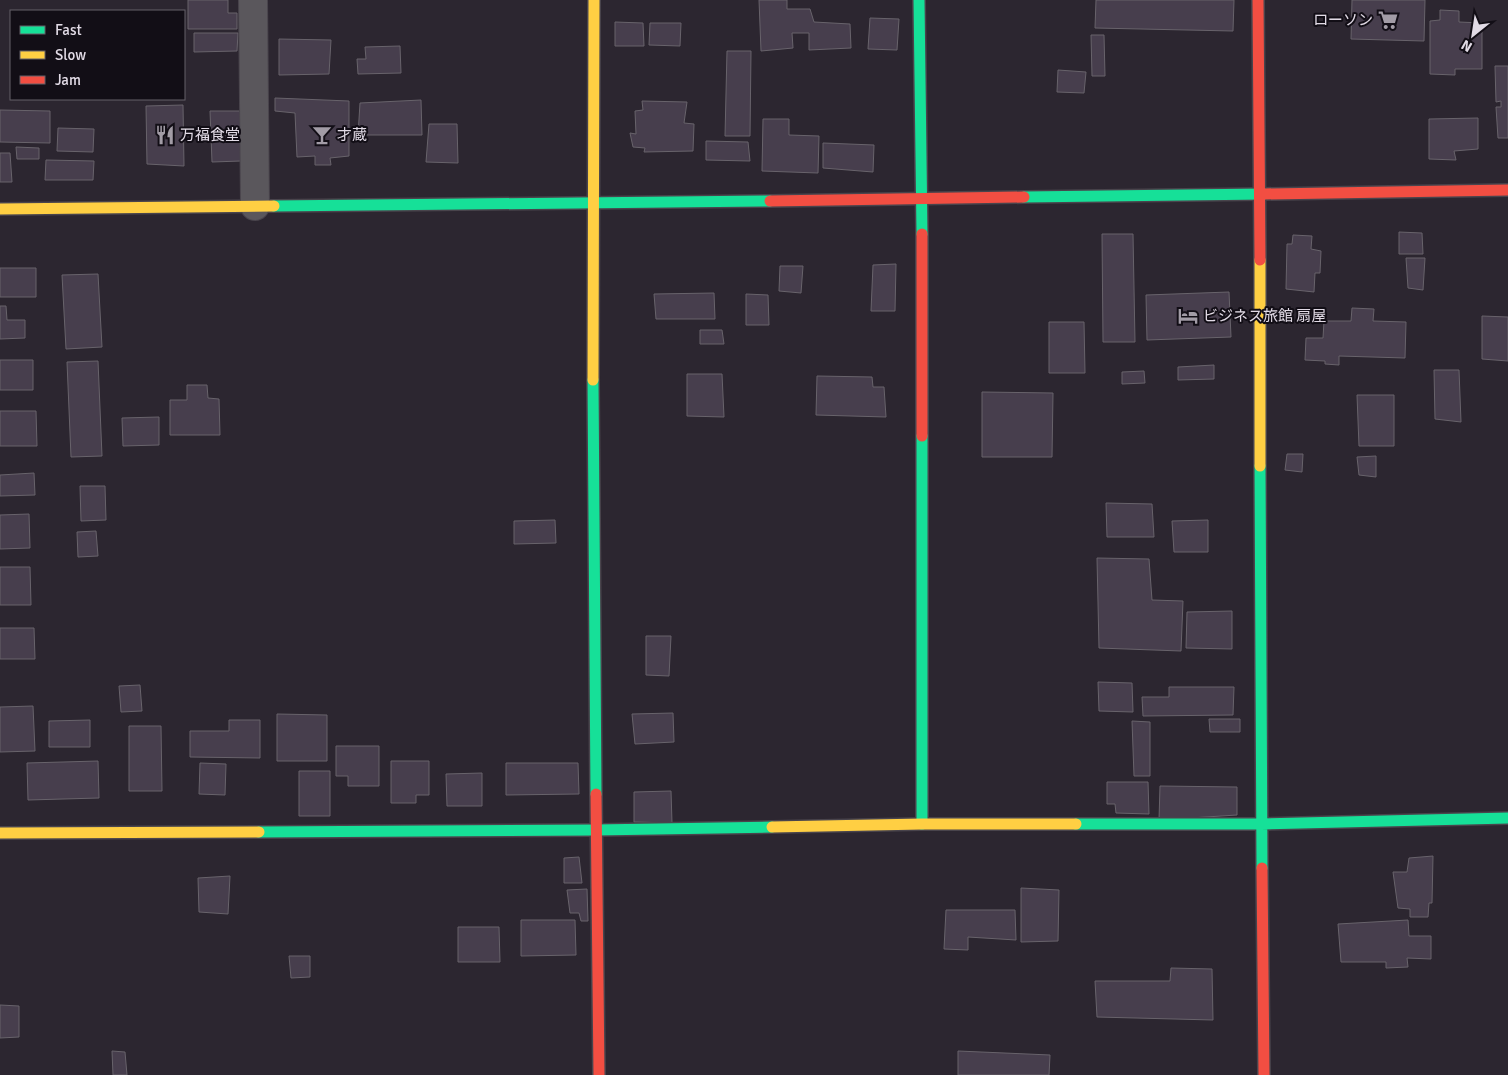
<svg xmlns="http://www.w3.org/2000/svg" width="1508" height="1075" viewBox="0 0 1508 1075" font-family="Signika,'Noto Sans JP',sans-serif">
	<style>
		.building { fill: #473e4d; stroke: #68636b }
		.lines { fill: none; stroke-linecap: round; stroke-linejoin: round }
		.street-casing { stroke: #49444c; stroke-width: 30 }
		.fast-casing { stroke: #49444c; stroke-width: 14 }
		.slow-casing { stroke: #49444c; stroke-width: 14 }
		.jam-casing { stroke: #49444c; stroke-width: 14 }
		.street { stroke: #5a575c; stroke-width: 28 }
		.fast { stroke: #16e098; stroke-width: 11 }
		.slow { stroke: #ffcf43; stroke-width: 11 }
		.jam { stroke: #f24e42; stroke-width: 11 }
		.labels { text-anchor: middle; stroke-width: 4; stroke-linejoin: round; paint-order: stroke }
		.poi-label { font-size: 15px; fill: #e2dbe6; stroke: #120e16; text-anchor: start }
	</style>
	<rect width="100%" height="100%" fill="#2c2630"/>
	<path class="building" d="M188 0H228V13H237V29H188Z
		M759 0H787V9H810L814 22 850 24 851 48 809 50V33H792L793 48 761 51Z
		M1096 0H1234L1233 31 1095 28Z
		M1352 0H1425L1424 41 1351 39Z
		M1440 10 1459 11V22L1482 23V69H1455V75L1430 74V21L1440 20Z
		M870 18 899 19 897 50 868 49Z
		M615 22 643 23 644 46H615Z
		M650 23H681L680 46 649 45Z
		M194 33H238L237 51 194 52Z
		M1091 35H1104L1105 76H1092Z
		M279 39 331 40 329 74 279 75Z
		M400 46 401 73 358 74 357 59H366L365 47Z
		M727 51H751L750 136H725Z
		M1495 66H1508V138H1498L1496 107H1501V101L1496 102Z
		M1058 70 1086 72 1084 93 1057 92Z
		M275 98 349 101V156L330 158 331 165H315V156L297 157 295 113 275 111Z
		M421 100 422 135H358L360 103Z
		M642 101 687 102 684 123 694 124 693 151 644 152 645 148 633 147 630 133 636 134 635 111 643 110Z
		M183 105 184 166 147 164 146 106Z
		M0 110 50 111V143L0 142Z
		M210 111H240L241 161 212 162Z
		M1478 118V149L1454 151 1456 160 1429 159V119Z
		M763 119H789V135L819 136 818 173 762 171Z
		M429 124H457L458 163 426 162Z
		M58 128 94 129 93 152 57 151Z
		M706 141 748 142 750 161 706 160Z
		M823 143 874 145 873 172 823 168Z
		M16 147 39 148V159H17Z
		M0 153H10L12 182H0Z
		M46 160 94 161 93 180H45Z
		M1399 232 1422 233 1423 254H1399Z
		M1102 234H1133L1135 342H1103Z
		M1293 235 1312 236 1311 249 1321 251 1320 273H1315L1314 292 1286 289 1287 244H1292Z
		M1406 258H1425L1423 290 1408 288Z
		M896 264 895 311H871L873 265Z
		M780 266H803L801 293 779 291Z
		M0 268H36V297H0Z
		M98 274 102 347 66 349 62 275Z
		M1229 292 1231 337 1147 340 1146 295Z
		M714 293 715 319H656L654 294Z
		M746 294 768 295 769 325H746Z
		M0 306H6L7 320H25V338L0 339Z
		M1352 308 1374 309 1373 321 1406 322 1405 358 1339 356V365L1325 364V361L1305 360 1306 338H1323L1324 321H1351Z
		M1482 316 1508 317V361L1482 359Z
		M1049 322H1084L1085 373H1049Z
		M700 330H722L724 344H700Z
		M0 360H33V390H0Z
		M98 361 102 456 71 457 67 362Z
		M1214 365V379L1178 380V367Z
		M1434 370H1459L1461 422 1435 419Z
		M1144 371 1145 383 1122 384V372Z
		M687 374H722L724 417 687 416Z
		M817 376 872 377 873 387H884L886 417 816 415Z
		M187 385H207L208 398 219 399 220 435H170V400H187Z
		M982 392 1053 393 1052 457H982Z
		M1357 395H1394V446H1359Z
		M0 411H36L37 446H0Z
		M159 417V445L123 446 122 418Z
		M1287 454H1303L1302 472 1285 470Z
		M1376 456V477L1359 475 1357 457Z
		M34 473 35 495 0 496V475Z
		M80 486H105L106 520 81 521Z
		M1106 503 1152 504 1154 537H1107Z
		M29 514 30 548 0 549V515Z
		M555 520 556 543 514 544V521Z
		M1208 520V552H1174L1172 521Z
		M96 531 98 556 78 557 77 532Z
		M1097 558 1149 559 1152 600 1183 601 1181 651 1099 648Z
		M0 567H30L31 605H0Z
		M1232 611V649L1186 648 1187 612Z
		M0 628H34L35 659H0Z
		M646 636H671L669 676 646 675Z
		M1098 682 1132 683 1133 712 1099 711Z
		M140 685 142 711 121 712 119 686Z
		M1169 687H1234L1233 715 1143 716 1142 697H1169Z
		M33 706 35 751 0 752V707Z
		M673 713 674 742 635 744 632 714Z
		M277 714 327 715V761H277Z
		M1209 719H1240V732H1210Z
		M90 720V747H49V721Z
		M229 720H260V758L190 757V731H229Z
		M1132 721 1150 722V776H1134Z
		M129 726H161L162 791H129Z
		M336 746H379V786H348V776H336Z
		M98 761 99 798 28 800 27 763Z
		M391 761H429V795H416V803H391Z
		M200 763 226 764 225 795 199 794Z
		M506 763H578L579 794 506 795Z
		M299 771H330V816H299Z
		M482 773V806H447L446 774Z
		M1107 782H1148L1149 814 1116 813 1115 804H1107Z
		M1160 786 1237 787V815L1159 820Z
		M671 791 672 823 634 822V792Z
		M1433 856 1432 903H1429L1428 917H1410V909L1398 908 1393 872H1407L1409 858Z
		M579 857 582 883H564V858Z
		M230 876 228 914 199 912 198 878Z
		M1021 888 1059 890 1058 941 1021 942Z
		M587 889 588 921H581L579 913H570L567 890Z
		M946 910H1015L1016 940 968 937V950L944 949Z
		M521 920H575L576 955 521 956Z
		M1408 920 1409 936H1431V959L1407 958 1408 967 1386 968V962H1341L1338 924Z
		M458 927H499L500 962H458Z
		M289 956H310V977L291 978Z
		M1171 968 1212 969 1213 1020 1097 1017 1095 981H1170Z
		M0 1005 19 1006V1037L0 1038Z
		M112 1051 125 1052 127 1075H113Z
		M958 1051 1050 1055 1049 1075H958Z"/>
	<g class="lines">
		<defs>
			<path id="street" d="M253 0 255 206"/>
			<path id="fast" d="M919 0 922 234
				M1024 197 1264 194
				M274 206 770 201
				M593 380 596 794
				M922 436V824
				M1260 466 1262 868
				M1076 824H1261L1508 818
				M259 832 596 830 772 827"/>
			<path id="slow" d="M0 209 274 206
				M1260 260V466
				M593 380 594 0
				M772 827 922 824H1076
				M0 833 259 832"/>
			<path id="jam" d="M1258 0 1260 260
				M1264 194 1508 190
				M770 201 1024 197
				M922 234V436
				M596 794 599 1075
				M1262 868 1264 1075"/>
		</defs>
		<use href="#street" class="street-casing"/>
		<use href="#fast" class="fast-casing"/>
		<use href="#slow" class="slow-casing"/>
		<use href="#jam" class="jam-casing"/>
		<use href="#street" class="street"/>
		<use href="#fast" class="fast"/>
		<use href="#slow" class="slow"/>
		<use href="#jam" class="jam"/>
	</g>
	<defs>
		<symbol id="supermarket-bare" viewBox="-9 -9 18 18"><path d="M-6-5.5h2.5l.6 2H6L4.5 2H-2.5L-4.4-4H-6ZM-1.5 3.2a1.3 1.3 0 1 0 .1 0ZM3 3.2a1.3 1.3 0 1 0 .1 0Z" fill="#a29ca6" stroke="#120e16" stroke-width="2.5" paint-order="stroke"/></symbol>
		<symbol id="restaurant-bare" viewBox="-9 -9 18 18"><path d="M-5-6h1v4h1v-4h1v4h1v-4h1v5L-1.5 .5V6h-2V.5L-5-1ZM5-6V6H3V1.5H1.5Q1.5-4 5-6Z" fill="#a29ca6" stroke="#120e16" stroke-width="2.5" paint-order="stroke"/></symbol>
		<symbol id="bar-bare" viewBox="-9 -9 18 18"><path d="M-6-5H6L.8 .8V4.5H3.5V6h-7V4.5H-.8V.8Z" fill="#a29ca6" stroke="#120e16" stroke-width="2.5" paint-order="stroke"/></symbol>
		<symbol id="hotel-bare" viewBox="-9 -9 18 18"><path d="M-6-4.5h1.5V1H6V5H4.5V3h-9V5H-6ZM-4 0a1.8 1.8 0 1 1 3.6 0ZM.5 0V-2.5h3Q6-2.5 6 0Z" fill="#a29ca6" stroke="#120e16" stroke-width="2.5" paint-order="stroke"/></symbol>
	</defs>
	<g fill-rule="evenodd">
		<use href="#supermarket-bare" x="1374" y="6" width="28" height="28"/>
		<use href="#restaurant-bare" x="151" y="121" width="28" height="28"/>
		<use href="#bar-bare" x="308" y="121" width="28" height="28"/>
		<use href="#hotel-bare" x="1174" y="302" width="28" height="28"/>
	</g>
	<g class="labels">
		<g class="poi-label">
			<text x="1373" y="25" text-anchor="end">ローソン</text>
			<text x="180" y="140">万福食堂</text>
			<text x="337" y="140">才蔵</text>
			<text x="1203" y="321">ビジネス旅館 扇屋</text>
		</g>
	</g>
	<rect x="10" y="10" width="175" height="90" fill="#120e16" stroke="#656069"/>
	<rect x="20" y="26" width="25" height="8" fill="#16e098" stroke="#656069"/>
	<text x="55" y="35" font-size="15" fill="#e2dbe6">Fast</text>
	<rect x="20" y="51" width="25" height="8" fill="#ffcf43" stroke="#656069"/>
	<text x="55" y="60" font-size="15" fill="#e2dbe6">Slow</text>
	<rect x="20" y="76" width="25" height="8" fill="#f24e42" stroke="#656069"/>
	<text x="55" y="85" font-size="15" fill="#e2dbe6">Jam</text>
	<g transform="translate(1473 35) rotate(210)" stroke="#120e16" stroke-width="4" paint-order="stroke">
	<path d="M0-4L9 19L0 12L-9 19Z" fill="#e2dbe6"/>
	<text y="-8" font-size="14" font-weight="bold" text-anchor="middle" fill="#e2dbe6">N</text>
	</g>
</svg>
